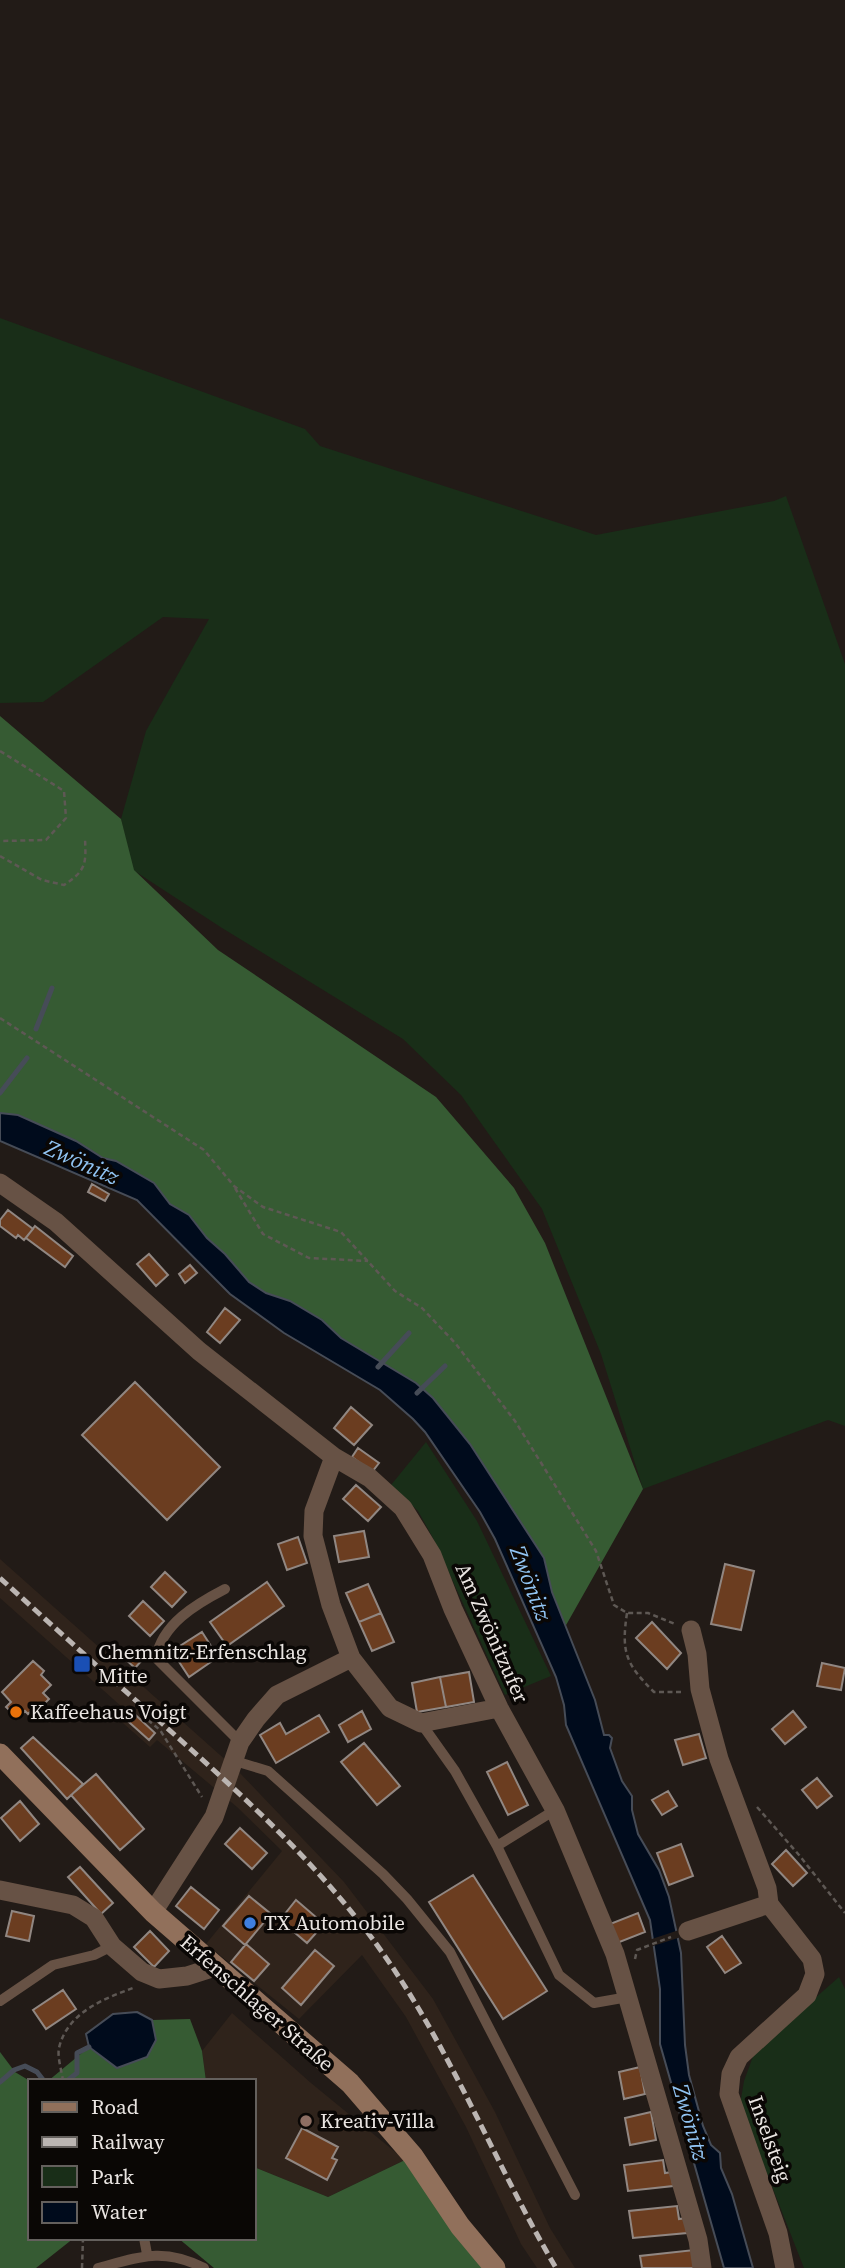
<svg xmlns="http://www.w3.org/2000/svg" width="845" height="2268" viewBox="0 0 845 2268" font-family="'Source Serif 4',serif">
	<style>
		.built { fill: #2f231b }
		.green { fill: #192e18 }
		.forest { fill: #365b33 }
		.water { fill: #000b1c; stroke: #464c57; stroke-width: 2 }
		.pier { fill: #221b17 }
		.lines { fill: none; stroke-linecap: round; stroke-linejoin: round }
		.stream { stroke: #464c57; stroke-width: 5 }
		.building { fill: #6b3d20; stroke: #918782; stroke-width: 2 }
		.path { stroke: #5e5854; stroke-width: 2.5; stroke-dasharray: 5 3.5; stroke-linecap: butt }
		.lane { stroke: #675245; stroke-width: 10 }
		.street { stroke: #675245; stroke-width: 19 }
		.secondary { stroke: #91705b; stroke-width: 21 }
		.rail { stroke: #bbb5b2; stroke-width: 5; stroke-dasharray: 10 5; stroke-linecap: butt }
		.transit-dot { fill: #1a4fb4; stroke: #0a0705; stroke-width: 2.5 }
		.food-dot { fill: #e8710a; stroke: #0a0705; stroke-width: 2.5 }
		.shop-dot { fill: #3f7fe0; stroke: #0a0705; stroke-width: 2.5 }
		.education-dot { fill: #8d6e63; stroke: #0a0705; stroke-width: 2.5 }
		.labels { text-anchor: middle; stroke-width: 7; stroke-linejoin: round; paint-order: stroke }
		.street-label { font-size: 21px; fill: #eae5e2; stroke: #0a0705 }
		.poi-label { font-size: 21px; fill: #eae5e2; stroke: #0a0705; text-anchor: start }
		.water-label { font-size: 23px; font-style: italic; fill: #91c4f3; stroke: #0a0705 }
	</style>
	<rect width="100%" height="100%" fill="#221b17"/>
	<path class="built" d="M0 1559 238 1771 344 1882 433 1999 495 2112 550 2228 575 2268H537L521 2244 466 2127 406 2017 362 1955 299 2019 206 1944 282 1851 237 1807 157 1740 150 1747 115 1716 122 1707 0 1598Z
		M232 2013 311 2083 405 2160 328 2197 254 2167V2081H206L202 2051Z"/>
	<path class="green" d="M0 318 305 429 320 446 596 535 774 501 786 496 845 664V1426L828 1420 643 1489 601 1354 542 1209 461 1095 403 1039 222 928 133 870 121 819 146 731 209 619 163 617 43 702 0 703Z
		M426 1442 477 1521 551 1676 505 1695 433 1538 418 1511 391 1485Z
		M839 1977 845 1989V2268H804L740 2105 744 2081 755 2051Z"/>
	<path class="forest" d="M0 716 121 819 134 870 218 950 436 1097 514 1188 545 1243 643 1489 565 1627 552 1592 544 1558 470 1444 433 1398 416 1383 341 1338 322 1320 290 1301 266 1293 248 1282 225 1254 207 1238 189 1215 170 1204 154 1183 116 1161 103 1158 76 1141 5 1113H0Z
		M190 2019 202 2051 206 2081H48L89 2047 117 2068 147 2057 156 2040 152 2020Z
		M0 2052 15 2072 30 2081V2238H74L36 2268H0Z
		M405 2160 482 2268H214L178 2238H254V2167L328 2197Z"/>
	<path class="water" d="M0 1113 18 1115 76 1141 103 1158 116 1161 154 1183 170 1204 189 1215 207 1238 225 1254 249 1282 266 1293 290 1301 322 1320 341 1338 416 1383 433 1398 470 1444 544 1558 552 1592 595 1700 604 1735H609L612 1738 610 1748 622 1781 632 1796V1810L638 1834 659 1870 669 1897 681 1953 685 2045 689 2075 703 2126 711 2145 720 2153 721 2168 732 2194 753 2268H724L660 2044V1989L650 1920 566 1725 564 1705 556 1677 495 1539 480 1512 425 1432 413 1419 380 1390 284 1333 230 1294 137 1200 0 1141Z
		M137 2012 152 2020 156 2040 147 2057 117 2068 89 2047 86 2034 113 2014Z"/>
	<path class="pier" d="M679 1930 681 1937 650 1947 649 1940Z"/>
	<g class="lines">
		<path class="stream" d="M36 1029 52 988
			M0 1093 27 1058
			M378 1367 409 1333
			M417 1393 445 1366
			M68 2080 77 2073V2053L89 2047
			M0 2082 14 2070 25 2066 37 2072 44 2081"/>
	</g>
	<path class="building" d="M92 1184 109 1194 105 1201 88 1192Z
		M8 1210 33 1229 24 1240 18 1235 16 1238 0 1226V1220Z
		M35 1226 73 1256 65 1267 26 1238Z
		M149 1254 168 1275 156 1286 137 1264Z
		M190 1265 197 1273 185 1283 179 1274Z
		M225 1308 240 1320 220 1343 207 1332Z
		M135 1382 220 1467 167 1520 82 1435Z
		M351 1407 372 1425 354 1445 334 1428Z
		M358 1448 379 1463 372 1472 352 1457Z
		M356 1485 381 1507 368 1521 343 1499Z
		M364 1531 369 1557 339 1562 334 1536Z
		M298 1537 307 1563 287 1570 278 1544Z
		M725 1564 754 1571 741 1630 711 1624Z
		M165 1572 186 1592 172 1607 151 1587Z
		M267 1582 284 1606 227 1646 210 1622Z
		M368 1584 381 1613 359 1622 346 1593Z
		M143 1601 164 1621 150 1636 129 1616Z
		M381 1613 394 1642 372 1651 359 1622Z
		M652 1622 681 1653 667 1669 636 1638Z
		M202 1632 218 1657 189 1677 172 1651Z
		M131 1647 143 1659 135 1668 122 1656Z
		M33 1661 44 1671 41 1675 51 1685 43 1693 49 1699 40 1708 37 1705 28 1714 25 1711 18 1718 6 1707 11 1702 2 1692Z
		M822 1663 845 1668 841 1690 817 1686Z
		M469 1672 474 1702 446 1707 440 1677Z
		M440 1677 446 1707 417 1712 412 1683Z
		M128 1708 155 1733 149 1740 121 1715Z
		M362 1711 371 1729 348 1742 339 1725Z
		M793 1711 806 1727 785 1744 772 1729Z
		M319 1715 329 1732 276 1763 260 1735 280 1723 286 1734Z
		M699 1734 706 1758 683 1765 675 1740Z
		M33 1737 83 1784 67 1799 21 1748Z
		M364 1743 400 1786 377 1805 341 1762Z
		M507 1762 528 1805 508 1815 487 1772Z
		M96 1774 144 1829 120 1850 71 1795Z
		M817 1778 832 1796 817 1808 802 1790Z
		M668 1791 677 1806 662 1815 652 1800Z
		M20 1801 39 1824 20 1841 1 1818Z
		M240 1828 267 1853 252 1869 225 1844Z
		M681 1844 693 1876 669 1885 657 1853Z
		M786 1850 807 1873 793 1886 772 1864Z
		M80 1867 113 1903 101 1914 68 1877Z
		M473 1875 547 1991 503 2019 429 1902Z
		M191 1887 219 1910 204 1929 176 1906Z
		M249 1896 271 1914 245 1945 223 1926Z
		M296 1900 324 1924 307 1943 280 1920Z
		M12 1911 34 1916 29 1941 6 1936Z
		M638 1913 645 1932 617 1943 610 1924Z
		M150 1931 169 1951 154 1967 134 1947Z
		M722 1936 741 1963 725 1973 707 1947Z
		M246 1944 269 1964 254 1981 231 1962Z
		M315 1950 334 1966 301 2005 282 1988Z
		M63 1990 76 2009 46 2029 33 2010Z
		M640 2067 645 2094 624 2099 619 2072Z
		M651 2112 656 2140 630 2145 625 2118Z
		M302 2128 338 2147 332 2158 337 2160 327 2180 286 2158Z
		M663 2160 665 2173 672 2172 673 2186 628 2191 624 2165Z
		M677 2206 679 2219 686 2218 687 2233 633 2238 629 2211Z
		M694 2250 696 2268H642L640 2256Z"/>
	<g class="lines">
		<path class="path" d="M0 751 64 791 66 818 46 840 0 841
			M0 856 42 880 64 885C87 870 86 863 85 838
			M0 1018 204 1150 234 1186 263 1207 341 1232 395 1291 422 1308 456 1344 515 1421 596 1551 614 1605 627 1613H648L675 1624
			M235 1188 263 1234 309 1258 368 1261
			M627 1613C621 1653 626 1664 654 1692H684
			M148 1720 160 1730 202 1797
			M757 1807 799 1855 845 1913
			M635 1959 637 1950 671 1937
			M63 2081C62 2072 57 2057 59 2048 67 2013 103 1999 133 1988
			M82 2268 83 2238"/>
		<path class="lane" d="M225 1589C196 1604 162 1624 156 1658L240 1742
			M421 1723 455 1771 497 1846 559 1975 594 2003 628 1997
			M235 1761 268 1771 383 1874 407 1899 450 1952 575 2195
			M497 1846 555 1810
			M0 2001 53 1965 94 1955 112 1946
			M144 2238 147 2254
			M98 2268C139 2257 163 2247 204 2268"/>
		<path class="street" d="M0 1183 56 1222 199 1351 334 1457 370 1478 403 1508 432 1555 453 1609 499 1708 555 1810 615 1954 698 2240 702 2268
			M334 1457 314 1511 313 1536 331 1605 351 1658 390 1708 421 1723 499 1708
			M691 1630 697 1654 700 1689 719 1759 767 1888 769 1904 812 1959 815 1974 807 1995 739 2057 731 2074 729 2094 778 2233 785 2268
			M0 1890 73 1905 94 1918 112 1946 142 1972 159 1979 187 1976 215 1967
			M153 1912 214 1817 240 1742 256 1719 277 1695 351 1658
			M688 1931 769 1904"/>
		<path class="secondary" d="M0 1754 153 1912 350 2083 413 2156 460 2226 495 2268"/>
		<path class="rail" d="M0 1578C55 1628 110 1678 166 1727 244 1797 321 1866 382 1952 452 2051 495 2164 556 2268"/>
	</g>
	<rect class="transit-dot" x="73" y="1655" width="18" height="18" rx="3.5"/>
	<circle class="food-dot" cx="16" cy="1712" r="7"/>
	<circle class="shop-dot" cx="250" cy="1923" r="7"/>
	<circle class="education-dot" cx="306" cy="2121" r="7"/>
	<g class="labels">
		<g class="street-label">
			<text transform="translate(492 1633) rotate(66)" y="7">Am Zwönitzufer</text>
			<text transform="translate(257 2003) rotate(41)" y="7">Erfenschlager Straße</text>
			<text transform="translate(770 2139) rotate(70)" y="7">Inselsteig</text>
		</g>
		<g class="poi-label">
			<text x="98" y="1659">Chemnitz-Erfenschlag<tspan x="98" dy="24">Mitte</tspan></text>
			<text x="30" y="1719">Kaffeehaus Voigt</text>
			<text x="264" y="1930">TX Automobile</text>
			<text x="320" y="2128">Kreativ-Villa</text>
		</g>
		<g class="water-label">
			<text transform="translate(82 1162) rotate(24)" y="8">Zwönitz</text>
			<text transform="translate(531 1583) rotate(69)" y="8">Zwönitz</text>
			<text transform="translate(691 2122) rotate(74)" y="8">Zwönitz</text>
		</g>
	</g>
	<rect x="28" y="2079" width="228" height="161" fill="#0a0705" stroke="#64605d" stroke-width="2"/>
	<rect x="42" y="2102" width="35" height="10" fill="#91705b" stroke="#64605d" stroke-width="2"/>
	<text x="91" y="2114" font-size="21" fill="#eae5e2">Road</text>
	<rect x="42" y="2137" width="35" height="10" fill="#bbb5b2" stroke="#64605d" stroke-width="2"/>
	<text x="91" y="2149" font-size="21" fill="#eae5e2">Railway</text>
	<rect x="42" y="2166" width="35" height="21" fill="#192e18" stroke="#64605d" stroke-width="2"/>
	<text x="91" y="2184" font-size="21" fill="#eae5e2">Park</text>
	<rect x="42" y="2202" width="35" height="21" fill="#000b1c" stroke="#64605d" stroke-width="2"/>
	<text x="91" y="2219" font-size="21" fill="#eae5e2">Water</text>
</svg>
